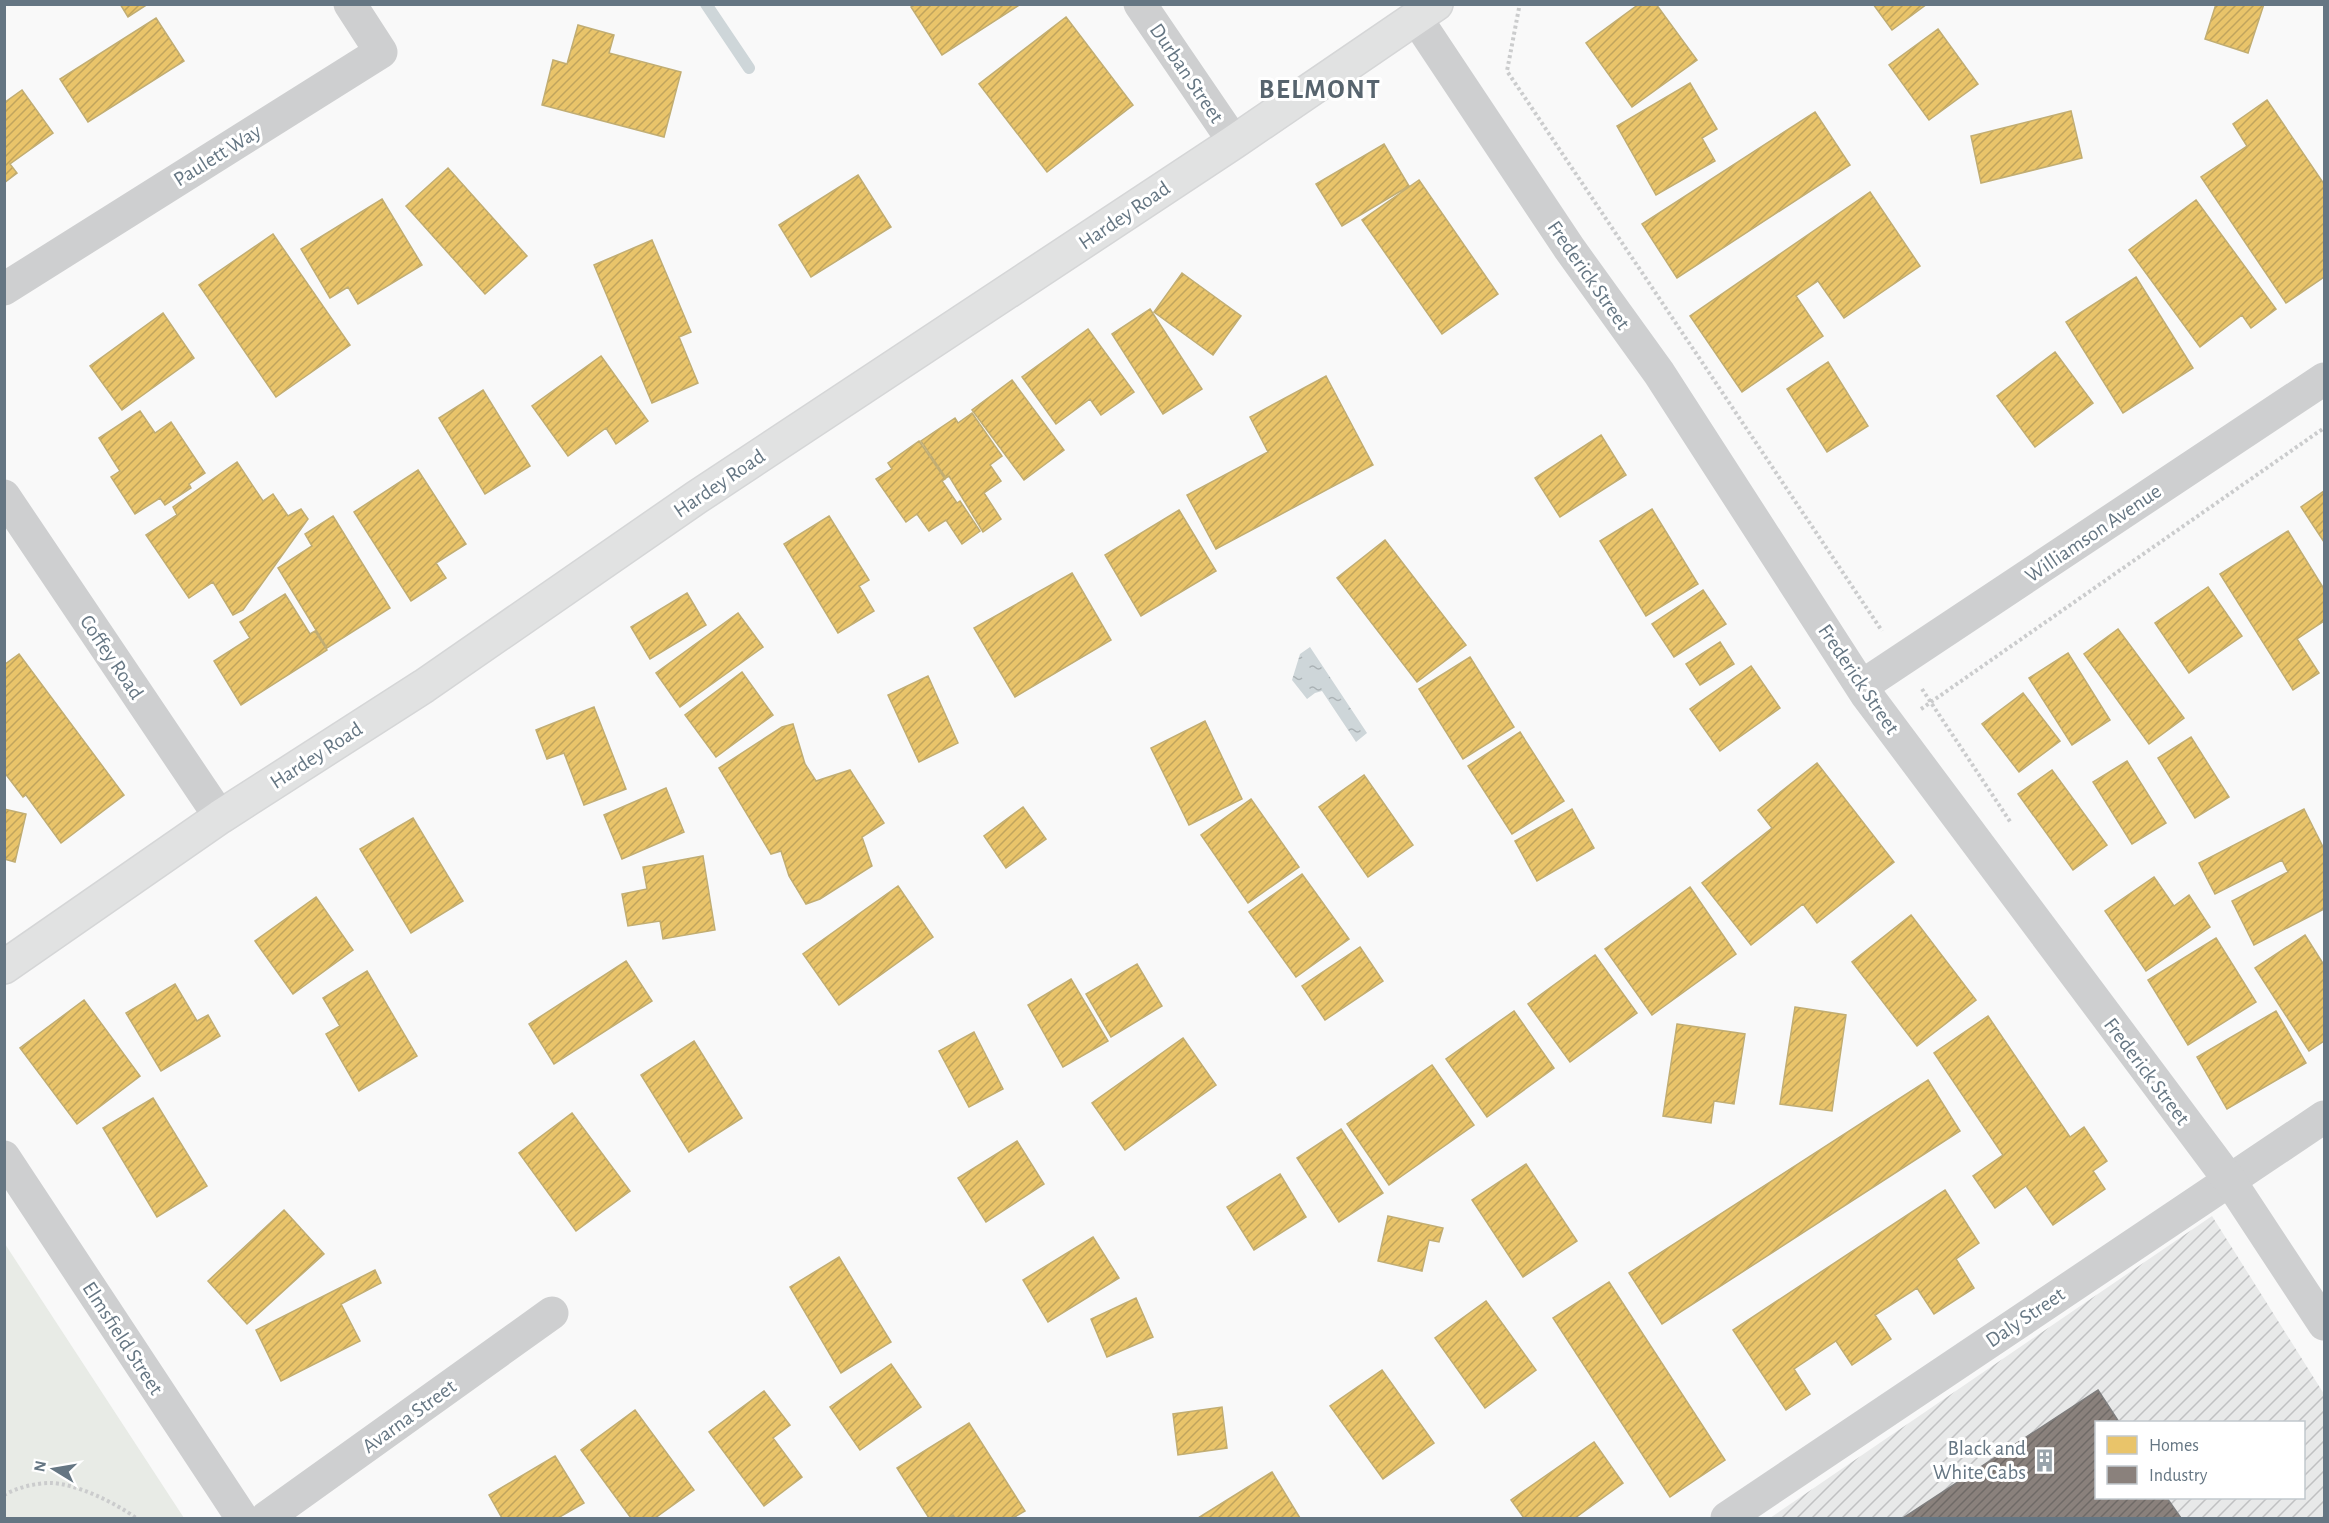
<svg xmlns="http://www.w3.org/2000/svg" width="2329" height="1523" viewBox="0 0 2329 1523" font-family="'Alegreya Sans',sans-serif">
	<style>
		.industrial { fill: url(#industrial-furrows); fill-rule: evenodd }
		.green { fill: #e8ebe6 }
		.water { fill: url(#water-ripples) }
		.homes { fill: url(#homes-hatch); stroke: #c1ad72; stroke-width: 1.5 }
		.industry { fill: url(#industry-hatch); stroke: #7f7e7e; stroke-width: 1.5 }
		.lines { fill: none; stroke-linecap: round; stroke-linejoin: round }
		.stream { stroke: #ced6d9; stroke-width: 12 }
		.secondary-casing { stroke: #d5d6d7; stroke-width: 36 }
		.path { stroke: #cbcccd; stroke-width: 4; stroke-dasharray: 3 3; stroke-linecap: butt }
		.minor { stroke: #cecfd0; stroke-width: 33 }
		.tertiary { stroke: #cecfd0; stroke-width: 33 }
		.secondary { stroke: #e1e2e2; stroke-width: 33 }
		.labels { text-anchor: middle; stroke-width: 6; stroke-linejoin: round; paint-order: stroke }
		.street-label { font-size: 21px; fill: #657683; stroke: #fff }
		.poi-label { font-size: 21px; fill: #657683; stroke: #fff; text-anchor: end }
		.district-label { font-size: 27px; font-weight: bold; letter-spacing: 1.5px; fill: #57646e; stroke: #fff }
	</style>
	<defs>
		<pattern id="industrial-furrows" width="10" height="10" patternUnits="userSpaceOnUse" patternTransform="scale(1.5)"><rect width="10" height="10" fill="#e8e9e9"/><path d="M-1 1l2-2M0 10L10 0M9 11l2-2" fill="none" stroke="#c0c1c2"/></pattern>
		<pattern id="water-ripples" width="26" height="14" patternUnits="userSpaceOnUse" patternTransform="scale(1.5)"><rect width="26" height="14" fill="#ced6d9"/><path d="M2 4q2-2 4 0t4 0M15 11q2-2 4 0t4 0" fill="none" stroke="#abb2b5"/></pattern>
		<pattern id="homes-hatch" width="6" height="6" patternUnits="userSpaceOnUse" patternTransform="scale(1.5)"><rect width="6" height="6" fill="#e9c46a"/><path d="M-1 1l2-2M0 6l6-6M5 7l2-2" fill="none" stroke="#c0a45d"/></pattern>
		<pattern id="industry-hatch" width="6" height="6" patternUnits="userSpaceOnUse" patternTransform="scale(1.5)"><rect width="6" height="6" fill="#8a817c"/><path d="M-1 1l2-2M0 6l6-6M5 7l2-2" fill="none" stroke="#6f6a67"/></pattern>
	</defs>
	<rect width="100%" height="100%" fill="#f9f9f9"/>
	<path class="industrial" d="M2212 1216 2324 1394V1518H1770ZM2096 1422H2304V1498H2096Z"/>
	<path class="green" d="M5 1244 184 1518H5Z"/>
	<path class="water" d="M1310 647 1367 733 1356 742 1322 691 1315 693 1307 699 1292 680 1300 654Z"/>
	<path class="homes" d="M120 4H148L128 17Z
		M916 4H1021L942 55 911 7Z
		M1639 4H1656L1697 60 1632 107 1586 43Z
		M1873 4H1927L1892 30Z
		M2216 4H2264L2248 53 2205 39Z
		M1066 17 1133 105 1047 172 979 84Z
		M156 18 184 61 88 122 60 79Z
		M578 25 614 35 609 53 681 72 664 137 542 105 553 60 567 64Z
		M1938 29 1978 84 1929 120 1889 65Z
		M1690 83 1717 129 1702 138 1715 161 1656 195 1617 126Z
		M22 90 53 133 10 164 17 173 4 183V103Z
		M2267 100 2324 184V277L2286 303 2201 177 2247 146 2233 124Z
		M2071 111 2082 158 1981 183 1971 136Z
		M1815 112 1850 165 1677 278 1642 224Z
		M1384 144 1409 186 1342 226 1316 184Z
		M448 168 527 256 485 294 406 206Z
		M858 175 891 227 811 277 779 225Z
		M1419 180 1498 294 1442 334 1362 220Z
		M1870 192 1920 266 1844 318 1818 281 1796 296 1823 336 1742 392 1690 316Z
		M382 199 422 265 358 304 348 287 330 298 301 249Z
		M2196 200 2276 309 2251 328 2242 315 2200 347 2129 250Z
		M273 234 350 345 276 397 199 285Z
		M652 240 691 332 679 337 698 383 652 403 594 265Z
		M1182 273 1241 316 1213 355 1154 312Z
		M2136 277 2193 368 2123 413 2066 322Z
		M1150 309 1202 389 1163 414 1112 334Z
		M163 313 194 358 122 410 90 366Z
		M1088 329 1134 392 1101 415 1090 399 1056 424 1022 377Z
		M2055 352 2093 403 2035 447 1997 396Z
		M601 356 648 421 616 444 606 428 568 456 532 406Z
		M1828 362 1868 426 1827 452 1787 389Z
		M1326 376 1373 465 1216 549 1187 495 1268 452 1250 417Z
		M1012 380 1064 450 1024 480 972 410Z
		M483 390 530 466 485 494 439 418Z
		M140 411 155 433 171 422 205 473 189 484 191 488 165 505 160 498 135 514 111 477 120 471 99 438Z
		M972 413 1002 456 990 465 1001 481 984 493 1001 519 983 532 949 476 946 478 921 441 955 418 958 423Z
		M1601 435 1626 475 1560 517 1535 478Z
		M919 441 945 479 942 481 957 503 960 501 980 531 962 544 946 520 929 531 917 514 906 522 876 479 892 469 888 463Z
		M237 462 263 501 273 494 288 516 301 509 308 519 243 610 233 615 213 582 189 598 146 535 177 515 173 507Z
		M418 470 466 544 436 563 446 578 411 601 354 512Z
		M2324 491V542L2301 507Z
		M1652 509 1698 584 1646 616 1600 541Z
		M1179 510 1216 571 1141 616 1105 555Z
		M333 516 390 608 327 648 278 568 312 546 305 534Z
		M829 516 869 580 859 586 874 611 838 633 784 544Z
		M2288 531 2324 589V621L2297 639 2319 673 2293 690 2220 574Z
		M1385 540 1466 645 1417 682 1337 578Z
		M1072 573 1111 640 1015 697 974 628Z
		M2208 587 2242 636 2189 673 2155 623Z
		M1703 590 1726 624 1674 657 1652 624Z
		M687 593 706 625 650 659 631 627Z
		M285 594 310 634 315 631 327 650 241 705 214 661 250 638 240 622Z
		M738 613 763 647 680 707 656 673Z
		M2118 629 2184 718 2149 744 2084 654Z
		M1720 642 1734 664 1700 685 1686 664Z
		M2068 653 2110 720 2072 745 2029 678Z
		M19 654 124 795 61 843 26 795 23 797 4 772V665Z
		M1470 657 1514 727 1463 759 1419 689Z
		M1751 666 1780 708 1720 751 1690 709Z
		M742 672 773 715 716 757 685 715Z
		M928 676 958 743 919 762 888 695Z
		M2023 693 2060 741 2019 772 1982 724Z
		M594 707 626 789 584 805 564 753 547 759 536 730Z
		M1205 721 1242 799 1189 825 1151 748Z
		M793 724 805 764 816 781 850 770 884 823 862 837 872 866 820 899 806 904 789 876 781 851 771 854 719 768 782 727Z
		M1520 732 1564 801 1512 834 1468 766Z
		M2191 737 2229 797 2195 818 2158 758Z
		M2127 761 2166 823 2132 844 2093 782Z
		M1817 763 1894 862 1817 923 1803 904 1751 945 1702 883 1772 828 1758 810Z
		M2052 770 2107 845 2073 870 2018 794Z
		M1364 775 1413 845 1368 877 1319 807Z
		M666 788 684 832 622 859 604 815Z
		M1251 799 1299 867 1248 903 1201 835Z
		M1023 807 1046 839 1006 868 984 836Z
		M4 809 26 814 15 862 4 859Z
		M1572 809 1594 848 1537 881 1515 841Z
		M2304 809 2324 849V909L2254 945 2232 901 2288 872 2282 860 2215 894 2199 863Z
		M413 818 463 901 411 933 360 849Z
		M703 856 715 930 663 939 660 921 628 926 622 894 647 889 643 867Z
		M1302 874 1349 939 1296 977 1249 912Z
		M2154 877 2174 906 2189 895 2210 927 2146 971 2105 911Z
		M898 886 933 937 839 1005 803 954Z
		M1690 887 1736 954 1652 1015 1605 949Z
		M316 897 353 950 293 994 255 941Z
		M1911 915 1976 1000 1917 1046 1852 962Z
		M2305 935 2324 965V1041L2309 1051 2255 968Z
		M2216 938 2256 1002 2188 1045 2148 980Z
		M1360 947 1383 981 1325 1020 1302 986Z
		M1595 955 1637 1013 1570 1062 1528 1004Z
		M626 961 652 1001 554 1064 529 1024Z
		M1137 964 1162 1006 1111 1037 1086 994Z
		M367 971 417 1056 359 1091 326 1034 340 1026 323 998Z
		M1071 979 1108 1041 1063 1067 1028 1005Z
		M175 984 197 1021 208 1015 220 1036 161 1071 126 1013Z
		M84 1000 140 1076 77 1124 20 1048Z
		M1795 1007 1846 1015 1832 1111 1780 1104Z
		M1514 1011 1554 1068 1487 1117 1446 1059Z
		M2276 1011 2306 1063 2227 1109 2197 1057Z
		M1988 1016 2070 1137 2084 1127 2107 1161 2093 1171 2105 1189 2053 1225 2026 1186 1995 1208 1973 1176 2003 1155 1934 1053Z
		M1677 1024 1745 1034 1734 1104 1714 1101 1711 1123 1663 1116Z
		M974 1032 1003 1089 969 1107 939 1051Z
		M1183 1038 1216 1085 1125 1150 1092 1103Z
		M694 1041 742 1118 689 1152 641 1075Z
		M1432 1065 1474 1125 1389 1185 1347 1124Z
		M1928 1080 1960 1131 1662 1324 1629 1273Z
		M153 1098 207 1186 157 1217 103 1128Z
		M572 1113 630 1191 576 1231 519 1153Z
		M1341 1129 1383 1193 1339 1222 1297 1158Z
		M1017 1141 1044 1184 986 1222 958 1178Z
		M1526 1164 1577 1241 1523 1277 1472 1200Z
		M1280 1174 1306 1217 1254 1250 1227 1207Z
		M1945 1190 1979 1243 1956 1259 1974 1288 1934 1314 1917 1288 1875 1315 1891 1339 1852 1365 1836 1341 1794 1369 1810 1394 1786 1410 1733 1330Z
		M284 1210 324 1254 247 1324 208 1281Z
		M1388 1216 1443 1228 1439 1242 1429 1240 1422 1271 1378 1261Z
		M1093 1237 1119 1278 1048 1322 1023 1280Z
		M839 1257 891 1342 841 1373 790 1287Z
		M375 1270 381 1283 341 1304 360 1341 281 1381 256 1330Z
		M1609 1282 1725 1460 1670 1497 1553 1318Z
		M1136 1298 1153 1337 1107 1357 1091 1319Z
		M1486 1301 1536 1370 1485 1408 1435 1338Z
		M891 1364 921 1407 860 1450 830 1407Z
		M1382 1370 1434 1443 1383 1479 1330 1406Z
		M764 1391 790 1425 773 1438 802 1477 764 1506 709 1432Z
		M1222 1407 1227 1448 1178 1455 1173 1414Z
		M635 1410 694 1490 655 1518H631L581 1450Z
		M969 1423 1025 1511 1013 1518H955L953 1515 948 1518H929L897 1468Z
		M1594 1442 1623 1483 1575 1518H1524L1511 1500Z
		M555 1456 584 1503 558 1518H502L489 1495Z
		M1272 1472 1300 1518H1198Z"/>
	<path class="industry" d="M2098 1390 2119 1422H2096V1498H2167L2181 1518H1903Z"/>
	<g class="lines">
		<path class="stream" d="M706 4 749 68"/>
		<defs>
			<path id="secondary" d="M4 967 220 817 424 686 697 497 1234 142 1436 4"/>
		</defs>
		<use href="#secondary" class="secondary-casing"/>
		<path class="path" d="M1519 8 1507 71 1882 631
			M1922 689 2011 823
			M1921 709 2324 428
			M4 1495C16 1488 35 1483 50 1483 75 1483 116 1503 136 1518"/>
		<path class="minor" d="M4 289 381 52 350 4
			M4 496 220 817
			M1862 686 2324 379
			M4 1157 242 1518
			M266 1518 552 1313
			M1727 1518 2324 1117"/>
		<path class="tertiary" d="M1140 4 1234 142
			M1416 18 1569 248 1659 373 1866 694 2230 1181 2324 1324"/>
		<use href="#secondary" class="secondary"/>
	</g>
	<defs>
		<symbol id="building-bare" viewBox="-9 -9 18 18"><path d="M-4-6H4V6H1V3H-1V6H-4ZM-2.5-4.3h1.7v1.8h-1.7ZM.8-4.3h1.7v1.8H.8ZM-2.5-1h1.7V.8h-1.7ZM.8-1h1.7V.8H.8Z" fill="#99a4ac" stroke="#fff" stroke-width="2.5" paint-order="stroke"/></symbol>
	</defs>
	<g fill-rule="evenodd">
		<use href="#building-bare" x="2028" y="1444" width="33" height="33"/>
	</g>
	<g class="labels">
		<g class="street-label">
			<text transform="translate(1187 73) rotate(56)" y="7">Durban Street</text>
			<text transform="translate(217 155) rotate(-32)" y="7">Paulett Way</text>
			<text transform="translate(1124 215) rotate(-34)" y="7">Hardey Road</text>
			<text transform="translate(1589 275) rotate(55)" y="7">Frederick Street</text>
			<text transform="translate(719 483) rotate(-34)" y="7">Hardey Road</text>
			<text transform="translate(2093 533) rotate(-34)" y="7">Williamson Avenue</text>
			<text transform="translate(112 657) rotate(56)" y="7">Coffey Road</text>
			<text transform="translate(1859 679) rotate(56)" y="7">Frederick Street</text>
			<text transform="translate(316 755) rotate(-33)" y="7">Hardey Road</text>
			<text transform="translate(2147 1071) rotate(53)" y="7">Frederick Street</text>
			<text transform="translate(2025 1317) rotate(-34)" y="7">Daly Street</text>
			<text transform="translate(123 1338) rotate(57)" y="7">Elmsfield Street</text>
			<text transform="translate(409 1416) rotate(-36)" y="7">Avarna Street</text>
		</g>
		<g class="poi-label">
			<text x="2026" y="1455">Black and<tspan x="2026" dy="24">White Cabs</tspan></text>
		</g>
		<g class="district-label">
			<text x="1320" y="98">BELMONT</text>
		</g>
	</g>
	<rect width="2329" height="1523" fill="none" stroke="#657683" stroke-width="12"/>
	<rect x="2095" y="1421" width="210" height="78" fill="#ffffff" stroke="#c1c8cd" stroke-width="1.5"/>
	<rect x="2107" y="1436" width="30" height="18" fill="#e9c46a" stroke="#c1c8cd" stroke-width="1.5"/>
	<text x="2149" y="1451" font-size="18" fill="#657683">Homes</text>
	<rect x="2107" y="1466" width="30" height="18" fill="#8a817c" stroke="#c1c8cd" stroke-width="1.5"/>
	<text x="2149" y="1481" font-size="18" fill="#657683">Industry</text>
	<g transform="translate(54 1469) rotate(281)" stroke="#ffffff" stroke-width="4.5" paint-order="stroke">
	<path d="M0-4.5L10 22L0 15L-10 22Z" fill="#657683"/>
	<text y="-9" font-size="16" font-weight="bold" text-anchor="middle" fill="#657683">N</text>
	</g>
</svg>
